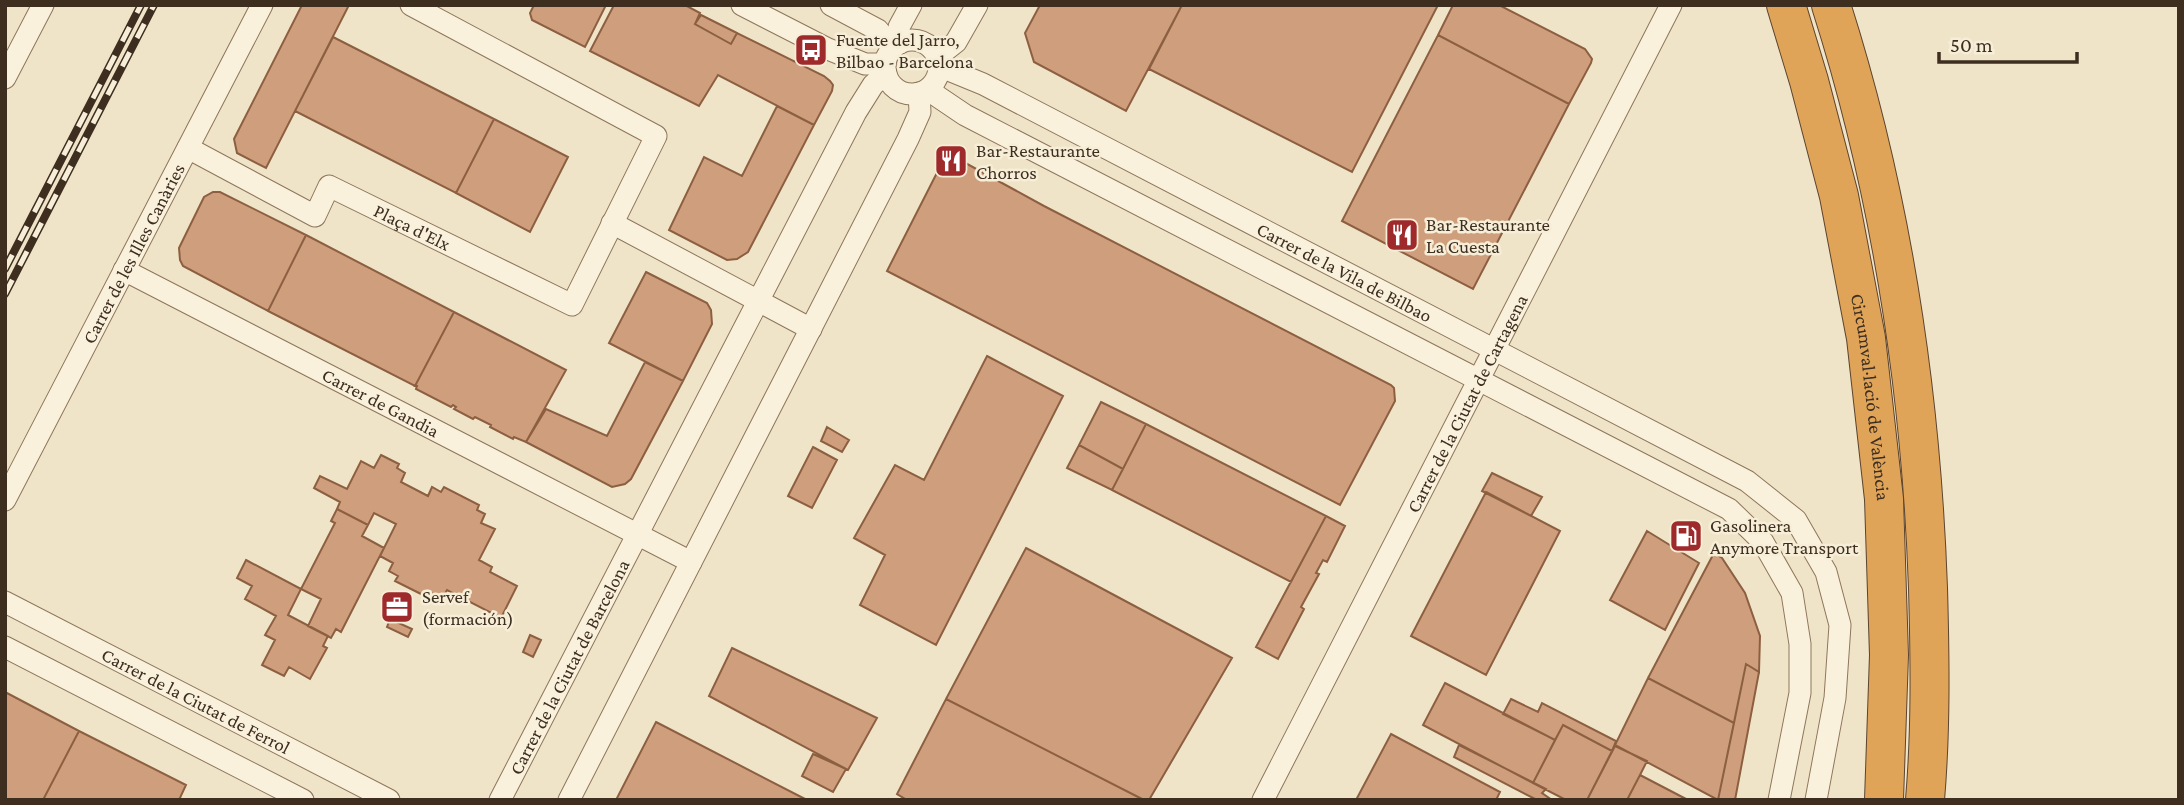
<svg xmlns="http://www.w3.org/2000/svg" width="2184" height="805" viewBox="0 0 2184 805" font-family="'Crimson Pro',serif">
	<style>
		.building { fill: #cf9f7d; stroke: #8d5f41; stroke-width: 2 }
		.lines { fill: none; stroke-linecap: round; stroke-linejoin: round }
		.street-casing { stroke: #8d765c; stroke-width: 23 }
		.highway-casing { stroke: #5b4430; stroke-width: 40 }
		.street { stroke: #faf1dc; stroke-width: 21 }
		.highway { stroke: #e0a458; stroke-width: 38 }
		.rail-casing { stroke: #3d2e20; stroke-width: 8 }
		.rail { stroke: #f7eed8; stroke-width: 5; stroke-dasharray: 16; stroke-linecap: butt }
		.labels { text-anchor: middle; stroke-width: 5; stroke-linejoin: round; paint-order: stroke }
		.poi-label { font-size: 19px; fill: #3d2e20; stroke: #f7eed8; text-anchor: start }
		.street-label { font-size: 19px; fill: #3d2e20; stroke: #f7eed8 }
	</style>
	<rect width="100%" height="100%" fill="#f0e4c8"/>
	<path class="building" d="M302 5H349L266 168 237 153 234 139Z
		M534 5H606L585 47 532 20 530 13Z
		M614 5H685L700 13 695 24 731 44 737 33 824 76 830 81 833 85 832 91 814 125 718 75 699 106 590 51Z
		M1040 5H1182L1126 111 1034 62 1025 33Z
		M1182 5H1438L1352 172 1149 69Z
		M1453 5H1499L1585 49 1592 59 1591 63 1569 104 1438 35Z
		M701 15 737 33 731 44 695 24Z
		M1438 35 1569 104 1473 289 1342 221Z
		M333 37 494 119 456 193 295 111Z
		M777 106 814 125 748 252 737 259 727 260 669 230 704 157 742 176Z
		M494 119 568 157 530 232 456 193Z
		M950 158 960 160 1044 206 1391 385 1394 388 1395 401 1340 505 887 271 944 159Z
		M213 192H220L306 235 268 311 183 266 180 260 179 248 204 197Z
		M306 235 454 312 415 386 268 311Z
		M646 272 707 303 711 310 712 324 683 381 609 343Z
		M454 312 566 370 526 442 514 437 513 439 490 427 491 425 475 417 473 419 454 409 456 407 453 405 451 407 416 389 417 386H415Z
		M987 356 1063 396 936 645 860 605 885 555 854 538 895 465 924 480Z
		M645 362 683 381 631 479 625 484 612 487 526 442 546 409 607 436Z
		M1101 402 1146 424 1123 469 1079 445Z
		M1146 424 1326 516 1291 582 1112 490Z
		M827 427 849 440 842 452 821 441Z
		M1079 445 1123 469 1112 490 1067 468Z
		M813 447 837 460 812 508 788 496Z
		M381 455 399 464 397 468 405 473 401 482 428 496 432 487 441 492 444 487 479 505 477 510 485 514 481 523 495 529 479 560 492 567 490 572 517 586 501 618 447 590 442 599 433 594 431 599 395 581 398 576 389 571 393 563 380 556 396 524 374 513 368 525 337 509 340 502 314 488 320 476 347 489 361 461 374 468Z
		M1492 473 1542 497 1531 516 1482 491Z
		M1486 492 1560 531 1486 675 1411 636Z
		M337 509 368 525 362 536 384 548 341 632 336 629 331 638 308 626 321 599 301 589 335 523 331 521Z
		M1326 516 1345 526 1327 562 1323 560 1316 573 1319 574 1301 607 1304 609 1278 659 1256 647Z
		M1647 531 1699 563 1665 630 1610 600Z
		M1026 548 1232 658 1149 800H1144L946 699Z
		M1714 553 1722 558 1745 593 1760 636 1759 672 1746 664 1734 723 1648 678Z
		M246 560 301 589 288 615 328 636 323 646 327 648 310 679 289 667 284 676 262 665 275 640 265 635 276 616 245 599 252 586 237 578Z
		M390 619 412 629 408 637 387 627Z
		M530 635 541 640 533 657 523 652Z
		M732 648 877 718 848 770 709 696Z
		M1746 664 1759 672 1735 800H1718Z
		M1648 678 1734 723 1718 800 1615 745Z
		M1445 683 1555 740 1533 783 1423 725Z
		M5 692 79 731 43 800H5Z
		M946 699 1144 800H907L897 794Z
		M1511 699 1538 712 1542 703 1616 741 1612 751 1563 725 1555 740 1503 714Z
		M656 722 807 800H616Z
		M1563 725 1612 751 1587 800H1566L1533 783Z
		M79 731 186 785 179 800H43Z
		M1391 734 1500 792 1496 800H1356Z
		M1459 745 1546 789 1542 793 1552 800H1537L1454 757Z
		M1615 746 1647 761 1640 775 1627 800H1587Z
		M813 754 846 769 833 792 802 776Z
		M1640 775 1688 800H1627Z"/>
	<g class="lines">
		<defs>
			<g id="street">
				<path d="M742 5 828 49 865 64H885"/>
				<path d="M831 5 878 30 893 48"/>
				<circle cx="912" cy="67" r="27"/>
				<path d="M900 43 899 27 911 5"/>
				<path d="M937 57 956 42 977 5"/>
				<path id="s1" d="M939 66 983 84 1747 481 1796 520 1826 572 1840 625 1835 698 1816 800"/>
				<path d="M5 78 43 5"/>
				<path d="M928 90 965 115 1729 509 1763 542 1792 593 1800 644V693L1779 800"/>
				<path id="s2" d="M188 148 315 216 329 186 572 305 656 136 411 5"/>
				<path d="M612 223 811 329"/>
				<path id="s3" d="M124 270 691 562"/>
				<path id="s4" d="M5 500 262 5"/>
				<path id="s5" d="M5 602 389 800"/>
				<path d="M5 647 303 800"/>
				<path id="s6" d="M500 800 856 112 873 85 886 73"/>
				<path d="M569 800 908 139 920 112 919 93"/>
				<path id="s7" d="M1263 800 1671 5"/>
			</g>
			<g id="highway">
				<path id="s8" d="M1786 5 1809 81 1839 196 1866 338 1884 499 1889 655 1884 800"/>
				<path d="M1831 5C1891 193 1921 391 1928 588 1930 659 1931 729 1925 800"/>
			</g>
		</defs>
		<use href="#street" class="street-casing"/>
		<use href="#highway" class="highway-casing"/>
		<use href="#street" class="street"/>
		<use href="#highway" class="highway"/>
		<defs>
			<path id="rail" d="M5 269 141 5
				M5 294 154 5"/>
		</defs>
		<use href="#rail" class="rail-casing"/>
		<use href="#rail" class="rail"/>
	</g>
	<defs>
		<symbol id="bus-square" viewBox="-11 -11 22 22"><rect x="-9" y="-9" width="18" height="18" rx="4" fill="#9e2a2b" stroke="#f7eed8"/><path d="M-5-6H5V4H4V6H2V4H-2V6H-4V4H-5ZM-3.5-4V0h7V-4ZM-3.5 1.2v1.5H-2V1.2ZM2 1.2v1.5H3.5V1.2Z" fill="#fff"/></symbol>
		<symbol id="restaurant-square" viewBox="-11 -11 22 22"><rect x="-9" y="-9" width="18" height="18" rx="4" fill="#9e2a2b" stroke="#f7eed8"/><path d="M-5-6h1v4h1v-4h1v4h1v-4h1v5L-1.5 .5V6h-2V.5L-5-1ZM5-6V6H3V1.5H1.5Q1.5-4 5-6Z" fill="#fff"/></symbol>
		<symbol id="fuel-square" viewBox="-11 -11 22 22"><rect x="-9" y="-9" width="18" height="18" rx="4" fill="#9e2a2b" stroke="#f7eed8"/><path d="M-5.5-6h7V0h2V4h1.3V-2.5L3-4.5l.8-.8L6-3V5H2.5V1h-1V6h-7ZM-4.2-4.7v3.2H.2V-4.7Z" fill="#fff"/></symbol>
		<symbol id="office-square" viewBox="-11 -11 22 22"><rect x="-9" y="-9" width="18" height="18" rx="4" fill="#9e2a2b" stroke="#f7eed8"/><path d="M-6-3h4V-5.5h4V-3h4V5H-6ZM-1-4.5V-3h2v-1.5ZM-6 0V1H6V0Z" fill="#fff"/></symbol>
	</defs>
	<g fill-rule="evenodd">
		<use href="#bus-square" x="792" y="31" width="38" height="38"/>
		<use href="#restaurant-square" x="932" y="142" width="38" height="38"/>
		<use href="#restaurant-square" x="1383" y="216" width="38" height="38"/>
		<use href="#fuel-square" x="1667" y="517" width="38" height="38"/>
		<use href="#office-square" x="378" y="588" width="38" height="38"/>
	</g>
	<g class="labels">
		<g class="poi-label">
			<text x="836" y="46">Fuente del Jarro,<tspan x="836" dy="22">Bilbao - Barcelona</tspan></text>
			<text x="976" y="157">Bar-Restaurante<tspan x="976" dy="22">Chorros</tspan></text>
			<text x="1426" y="231">Bar-Restaurante<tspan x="1426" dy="22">La Cuesta</tspan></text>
			<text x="1710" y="532">Gasolinera<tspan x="1710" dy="22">Anymore Transport</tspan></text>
			<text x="422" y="603">Servef<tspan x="422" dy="22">(formación)</tspan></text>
		</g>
		<g class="street-label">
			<text dy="7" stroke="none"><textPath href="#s2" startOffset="270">Plaça d'Elx</textPath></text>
			<text dy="7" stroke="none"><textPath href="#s4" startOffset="278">Carrer de les Illes Canàries</textPath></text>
			<text dy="7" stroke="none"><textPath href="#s1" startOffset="455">Carrer de la Vila de Bilbao</textPath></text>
			<text dy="7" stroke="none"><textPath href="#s8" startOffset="402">Circumval·lació de València</textPath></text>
			<text dy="7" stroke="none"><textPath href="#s3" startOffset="289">Carrer de Gandia</textPath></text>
			<text dy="7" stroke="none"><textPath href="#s7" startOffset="446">Carrer de la Ciutat de Cartagena</textPath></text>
			<text dy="7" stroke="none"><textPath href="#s6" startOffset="150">Carrer de la Ciutat de Barcelona</textPath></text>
			<text dy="7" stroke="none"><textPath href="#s5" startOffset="215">Carrer de la Ciutat de Ferrol</textPath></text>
		</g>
	</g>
	<rect width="2184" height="805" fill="none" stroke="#3d2e20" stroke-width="14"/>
	<path d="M1939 52v10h138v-10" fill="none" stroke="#3d2e20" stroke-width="3.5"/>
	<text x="1950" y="52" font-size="21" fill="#3d2e20" stroke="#f7eed8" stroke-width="5" paint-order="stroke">50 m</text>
</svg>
